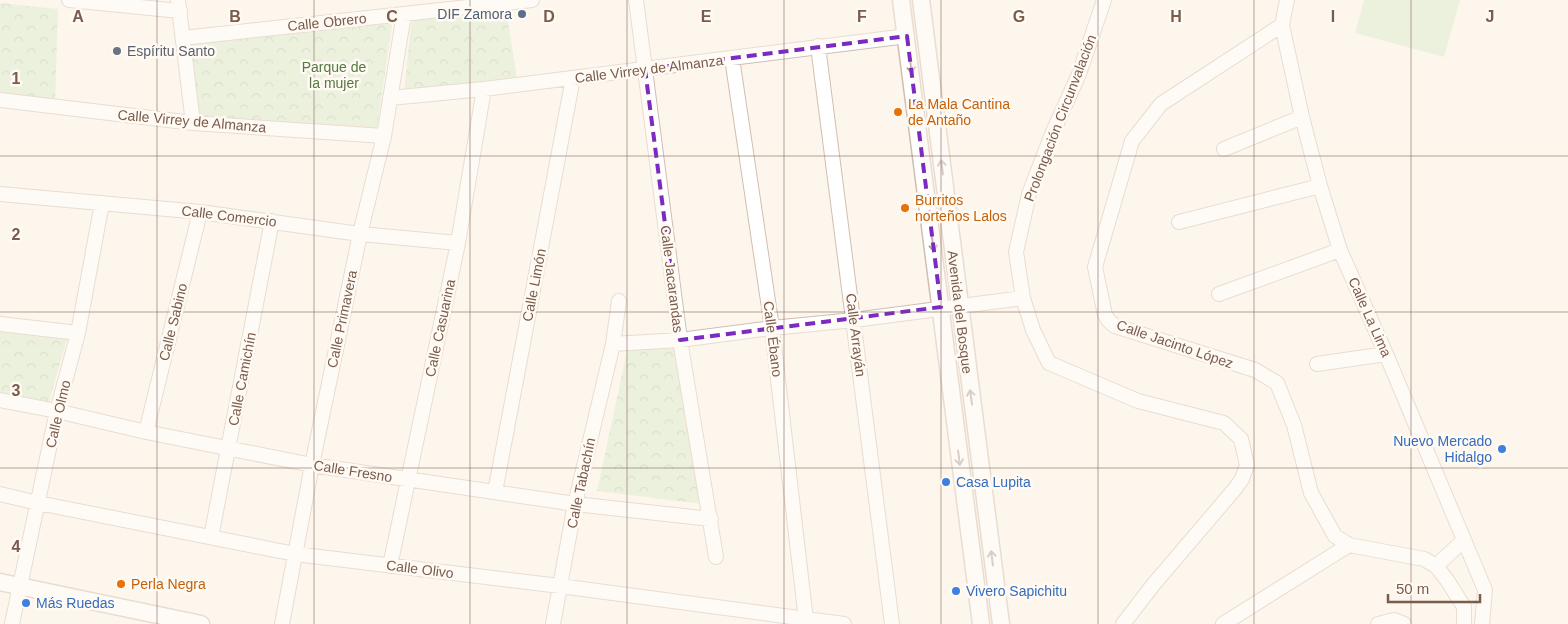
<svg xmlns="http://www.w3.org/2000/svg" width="1568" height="624" viewBox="0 0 1568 624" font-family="Helvetica,sans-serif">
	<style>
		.grass { fill: #d8ecc9 }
		.park { fill: url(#park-crowns) }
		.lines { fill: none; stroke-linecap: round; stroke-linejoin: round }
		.minor-casing { stroke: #d1beb0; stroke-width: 16 }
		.tertiary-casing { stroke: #d1beb0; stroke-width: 19 }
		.minor { stroke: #fff; stroke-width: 14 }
		.tertiary { stroke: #fff; stroke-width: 16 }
		.oneway { stroke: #af9d94 }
		.marked { fill: none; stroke: #7b2cbf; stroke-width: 4; stroke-dasharray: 10 6; stroke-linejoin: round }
		.grid { fill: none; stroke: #7a5c4d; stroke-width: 1; stroke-opacity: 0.55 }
		.service-dot { fill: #5c6f8a; stroke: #fffaf3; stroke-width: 2 }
		.worship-dot { fill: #6b7280; stroke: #fffaf3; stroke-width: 2 }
		.food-dot { fill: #e8710a; stroke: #fffaf3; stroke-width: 2 }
		.shop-dot { fill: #3f7fe0; stroke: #fffaf3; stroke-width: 2 }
		.labels { text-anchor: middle; stroke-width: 5; stroke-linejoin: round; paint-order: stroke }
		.service-label { font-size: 14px; fill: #4e5e75; stroke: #fffaf3; text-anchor: end }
		.street-label { font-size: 14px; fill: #7a5c4d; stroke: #fffaf3 }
		.worship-label { font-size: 14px; fill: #5b616d; stroke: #fffaf3; text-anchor: start }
		.park-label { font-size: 14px; fill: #537a41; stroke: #fffaf3 }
		.food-label { font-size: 14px; fill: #c56008; stroke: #fffaf3; text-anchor: start }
		.shop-label { font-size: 14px; fill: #366cbe; stroke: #fffaf3; text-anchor: start }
		.grid-label { font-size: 16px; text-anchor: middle; font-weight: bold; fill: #7a5c4d; stroke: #fffaf3; stroke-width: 5; stroke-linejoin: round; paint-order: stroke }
	</style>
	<defs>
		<pattern id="park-crowns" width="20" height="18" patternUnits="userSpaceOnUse" patternTransform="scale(1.25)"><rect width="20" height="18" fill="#d8ecc9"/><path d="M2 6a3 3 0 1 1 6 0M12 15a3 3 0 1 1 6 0" fill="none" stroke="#b4c2a5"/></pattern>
	</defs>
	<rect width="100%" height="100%" fill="#fdf6ec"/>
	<path class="grass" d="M1364 0H1460L1444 57 1355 33Z"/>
	<path class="park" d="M0 3 58 9 55 107 0 99Z
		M506 9 517 78 404 92 412 16Z
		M393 18 377 128 200 117 190 43Z
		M0 330 68 336 49 402 0 392Z
		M679 344 702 504 597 491 627 351Z"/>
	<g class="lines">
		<defs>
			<path id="minor" d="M69 0 180 11
				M178 0 193 123
				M636 0 680 340 716 557
				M1104 0 1079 74 1052 134 1029 194 1016 252 1023 298 1033 330 1049 363 1138 401 1224 423 1241 439 1247 465 1242 479 1234 490 1153 585 1123 624
				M1287 0 1282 25 1302 117 1320 186 1340 250 1386 354 1485 590 1482 624
				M1282 25 1161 104 1132 141 1095 267 1105 315 1109 321 1115 326 1255 370 1277 383 1294 425 1311 493 1335 536 1349 545 1424 559 1436 566 1447 580 1464 607V624
				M183 38 532 0
				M818 46 892 624
				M732 58 772 328 806 620
				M390 98 484 89 907 36
				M0 100 193 123 384 136
				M1224 149 1302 117
				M0 194 200 212 360 234 458 243
				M1179 222 1320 186
				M1219 294 1340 250
				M0 324 78 333
				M613 344 680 340 772 328 854 320 1023 298
				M1317 364 1386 354
				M0 400 57 411 146 432 312 465 575 504 711 519
				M146 432 200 212
				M495 492 573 78
				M0 494 38 503 295 554 560 586 844 624
				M211 537 272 221
				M390 566 458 243 484 89
				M1436 566 1464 540
				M12 624 57 411 78 333 102 203
				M282 624 312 465 360 234 384 136 404 14
				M553 624 575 504 613 344 619 301
				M1223 624 1349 545
				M1378 624 1394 620 1404 624"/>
			<path id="tertiary" d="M901 0 981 624
				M921 0 1001 624
				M0 582 201 624"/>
		</defs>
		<use href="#minor" class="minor-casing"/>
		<use href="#tertiary" class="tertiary-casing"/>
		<use href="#minor" class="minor"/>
		<use href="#tertiary" class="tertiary"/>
	</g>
	<defs><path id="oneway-shaft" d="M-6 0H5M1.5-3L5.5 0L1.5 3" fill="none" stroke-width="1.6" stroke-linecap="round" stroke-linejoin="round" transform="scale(1.25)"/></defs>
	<g class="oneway">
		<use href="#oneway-shaft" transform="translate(911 66) rotate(83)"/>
		<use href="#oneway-shaft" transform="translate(942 167) rotate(-97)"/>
		<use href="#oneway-shaft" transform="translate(933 244) rotate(83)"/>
		<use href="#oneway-shaft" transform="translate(971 397) rotate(-98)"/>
		<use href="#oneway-shaft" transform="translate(959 458) rotate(83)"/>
		<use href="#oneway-shaft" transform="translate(992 558) rotate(-97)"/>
	</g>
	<path d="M0 0H1568V624H0ZM907 36 941 307 680 340 645 69Z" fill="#fdf6ec" fill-opacity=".55" fill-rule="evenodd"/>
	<path class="marked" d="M907 36 941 307 680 340 645 69Z"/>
	<path class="grid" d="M157 0V624M314 0V624M470 0V624M627 0V624M784 0V624M941 0V624M1098 0V624M1254 0V624M1411 0V624M0 156H1568M0 312H1568M0 468H1568"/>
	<circle class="service-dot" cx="522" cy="14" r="5"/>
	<circle class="worship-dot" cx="117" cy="51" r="5"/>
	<g class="food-dot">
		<circle cx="898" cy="112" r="5"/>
		<circle cx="905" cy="208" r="5"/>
		<circle cx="121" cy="584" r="5"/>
	</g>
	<g class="shop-dot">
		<circle cx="1502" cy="449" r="5"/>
		<circle cx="946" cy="482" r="5"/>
		<circle cx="956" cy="591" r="5"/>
		<circle cx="26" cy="603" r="5"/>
	</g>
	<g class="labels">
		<g class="service-label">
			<text x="512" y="19">DIF Zamora</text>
		</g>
		<g class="street-label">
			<text transform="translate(327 22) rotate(-6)" y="5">Calle Obrero</text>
			<text transform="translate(649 69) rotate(-7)" y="5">Calle Virrey de Almanza</text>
			<text transform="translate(1060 118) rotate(-69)" y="5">Prolongación Circunvalación</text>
			<text transform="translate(192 121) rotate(5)" y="5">Calle Virrey de Almanza</text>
			<text transform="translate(229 216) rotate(7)" y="5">Calle Comercio</text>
			<text transform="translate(672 279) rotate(83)" y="5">Calle Jacarandas</text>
			<text transform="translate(534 285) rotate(-79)" y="5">Calle Limón</text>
			<text transform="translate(960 312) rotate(83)" y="5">Avenida del Bosque</text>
			<text transform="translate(1370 317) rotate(66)" y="5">Calle La Lima</text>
			<text transform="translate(342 319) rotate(-78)" y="5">Calle Primavera</text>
			<text transform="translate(173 322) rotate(-76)" y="5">Calle Sabino</text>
			<text transform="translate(440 328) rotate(-78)" y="5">Calle Casuarina</text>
			<text transform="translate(856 335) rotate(83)" y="5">Calle Arrayán</text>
			<text transform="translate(773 339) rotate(83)" y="5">Calle Ébano</text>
			<text transform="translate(1175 344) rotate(19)" y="5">Calle Jacinto López</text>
			<text transform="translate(242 379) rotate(-79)" y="5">Calle Camichín</text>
			<text transform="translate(58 414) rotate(-77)" y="5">Calle Olmo</text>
			<text transform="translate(353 471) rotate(9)" y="5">Calle Fresno</text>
			<text transform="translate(581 483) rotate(-78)" y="5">Calle Tabachín</text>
			<text transform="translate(420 569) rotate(7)" y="5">Calle Olivo</text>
		</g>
		<g class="worship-label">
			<text x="127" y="56">Espíritu Santo</text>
		</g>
		<g class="park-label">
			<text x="334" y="72">Parque de<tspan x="334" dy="16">la mujer</tspan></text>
		</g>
		<g class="food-label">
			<text x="908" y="109">La Mala Cantina<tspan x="908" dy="16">de Antaño</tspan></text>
			<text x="915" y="205">Burritos<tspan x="915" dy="16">norteños Lalos</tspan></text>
			<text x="131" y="589">Perla Negra</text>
		</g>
		<g class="shop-label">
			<text x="1492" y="446" text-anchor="end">Nuevo Mercado<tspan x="1492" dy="16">Hidalgo</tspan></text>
			<text x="956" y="487">Casa Lupita</text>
			<text x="966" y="596">Vivero Sapichitu</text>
			<text x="36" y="608">Más Ruedas</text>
		</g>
	</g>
	<g class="grid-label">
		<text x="78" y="22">A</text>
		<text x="235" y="22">B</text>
		<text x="392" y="22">C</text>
		<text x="549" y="22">D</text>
		<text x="706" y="22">E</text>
		<text x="862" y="22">F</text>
		<text x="1019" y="22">G</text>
		<text x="1176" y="22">H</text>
		<text x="1333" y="22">I</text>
		<text x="1490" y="22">J</text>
		<text x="16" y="84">1</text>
		<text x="16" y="240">2</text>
		<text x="16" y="396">3</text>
		<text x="16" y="552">4</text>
	</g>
	<path d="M1388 594v8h92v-8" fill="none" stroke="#7a5c4d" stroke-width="2.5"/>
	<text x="1396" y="594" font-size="15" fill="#7a5c4d" stroke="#fffaf3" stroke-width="4" paint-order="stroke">50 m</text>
</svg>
